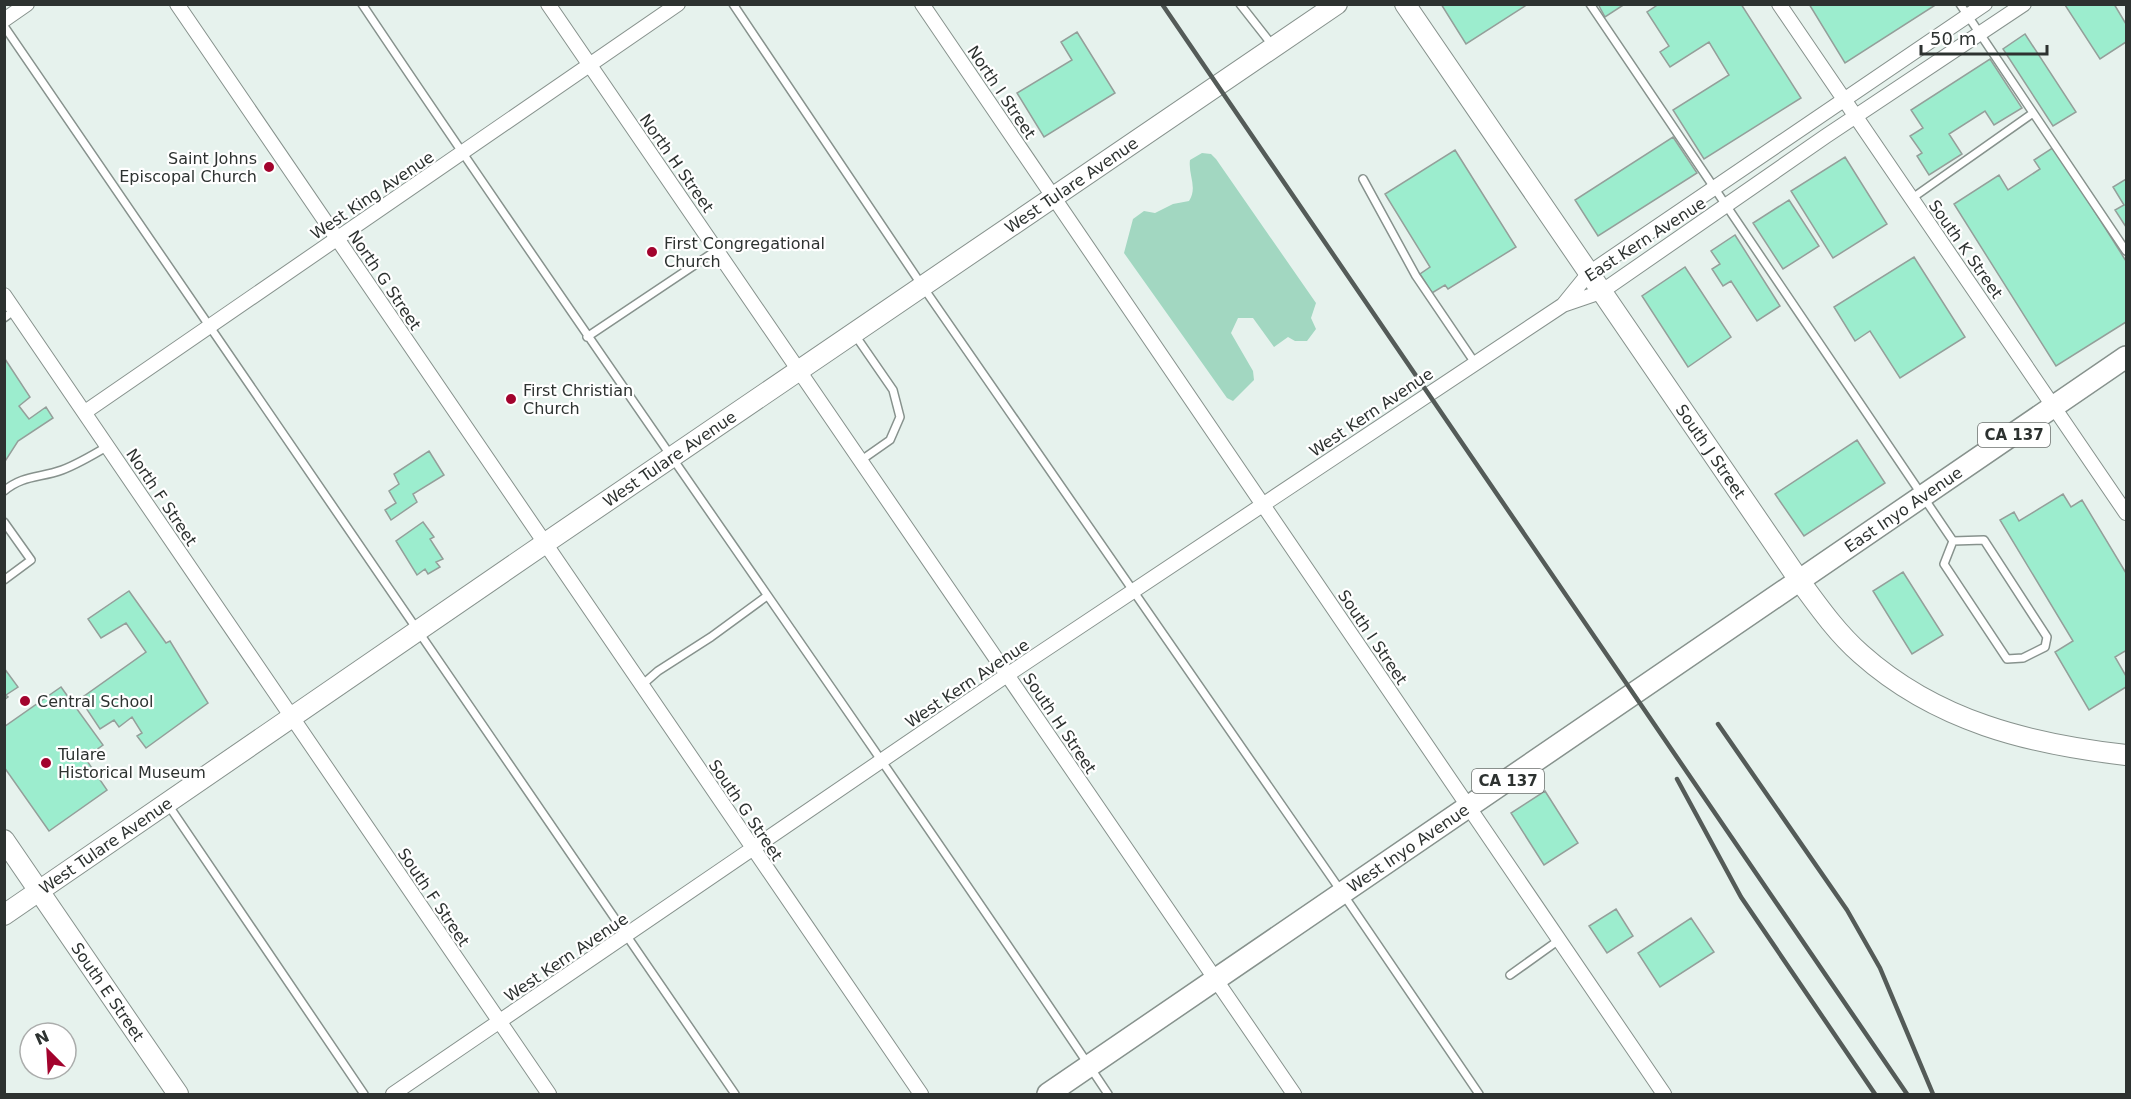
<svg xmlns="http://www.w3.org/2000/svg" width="2131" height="1099" viewBox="0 0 2131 1099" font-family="'DejaVu Sans',sans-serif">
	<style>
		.pitch { fill: #a2d7c1 }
		.building { fill: #9cedce; stroke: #949f9a; stroke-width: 1.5 }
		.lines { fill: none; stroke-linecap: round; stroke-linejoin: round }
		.lane-casing { stroke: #87928d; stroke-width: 10 }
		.street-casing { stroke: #87928d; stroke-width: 16 }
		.secondary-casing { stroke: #87928d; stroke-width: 22 }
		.primary-casing { stroke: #87928d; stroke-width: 24 }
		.lane { stroke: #fff; stroke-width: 7 }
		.street { stroke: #fff; stroke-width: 14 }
		.secondary { stroke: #fff; stroke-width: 20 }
		.primary { stroke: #fff; stroke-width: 21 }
		.rail { stroke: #545b58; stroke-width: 4.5 }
		.poi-dot { fill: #a2032d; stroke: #fff; stroke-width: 2 }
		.labels { text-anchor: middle; stroke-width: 4.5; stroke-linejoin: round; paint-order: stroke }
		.shield { fill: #fff; stroke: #6c706e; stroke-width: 1.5 }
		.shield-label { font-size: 15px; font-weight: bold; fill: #2d3230 }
		.street-label { font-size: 16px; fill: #2d3230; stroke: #fff }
		.poi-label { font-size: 16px; fill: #2d3230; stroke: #fff; text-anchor: start }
	</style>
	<rect width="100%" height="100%" fill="#e6f2ed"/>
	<path class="pitch" d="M1202 153 1211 154 1216 159 1316 303 1311 318 1316 329 1307 341H1295L1288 337 1274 347 1253 318H1238L1231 333 1253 371 1254 380 1233 401 1227 398 1124 253 1133 219 1144 211 1155 213 1173 204 1189 201C1198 187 1188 175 1190 160Z"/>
	<path class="building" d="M1441 4H1528L1466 44Z
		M1598 4H1625L1605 17Z
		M1659 4H1741L1801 98 1704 159 1673 110 1729 75 1709 42 1670 67 1660 52 1669 46 1647 12Z
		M1809 4H1937L1845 63Z
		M2114 4 2126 24V42L2100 59 2065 5Z
		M1077 32 1115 93 1044 137 1017 93 1072 60 1061 42Z
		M2025 34 2076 112 2053 126 2003 49Z
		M1990 59 2022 108 1994 125 1985 111 1949 134 1962 154 1929 175 1917 156 1922 153 1910 136 1923 128 1911 110Z
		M1673 137 1697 173 1598 236 1575 200Z
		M2054 147 2126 261V322L2056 366 1954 204 1999 175 2008 190 2040 169 2034 160Z
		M1455 150 1516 247 1448 289 1445 285 1432 293 1420 274 1430 267 1385 194Z
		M1845 157 1887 224 1833 258 1791 191Z
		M2126 179V227L2115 210 2124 205 2113 187Z
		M1789 200 1819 246 1783 269 1753 223Z
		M1735 235 1780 306 1757 321 1731 281 1723 286 1712 269 1720 264 1711 251Z
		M1914 257 1965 337 1900 378 1870 331 1855 341 1834 307Z
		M1685 267 1731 337 1688 367 1642 296Z
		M5 359 30 397 19 406 29 419 46 407 53 418 18 441 4 463Z
		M1857 440 1885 483 1804 536 1775 494Z
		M429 451 444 475 413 494 417 502 391 520 385 510 396 503 389 491 399 484 394 474Z
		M2063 494 2071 507 2082 500 2126 573V653L2125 651 2115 657 2126 676V687L2089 710 2055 652 2073 641 2000 520 2014 512 2019 521Z
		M423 522 434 537 430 539 443 559 436 562 440 567 428 574 425 569 417 575 396 541Z
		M1903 572 1943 635 1912 654 1873 591Z
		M129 591 166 643 170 641 208 703 146 748 137 736 142 733 132 717 119 727 114 720 100 729 80 699 146 652 126 623 101 638 88 619Z
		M4 668 18 687 6 695 8 697 4 700Z
		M61 687 103 745 85 758 107 790 49 831 4 767V727Z
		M1545 791 1578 843 1544 865 1511 813Z
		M1616 909 1633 936 1607 953 1589 926Z
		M1691 918 1714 952 1660 987 1638 953Z"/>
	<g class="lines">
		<defs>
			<path id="lane" d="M362 4C607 370 864 728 1108 1094
				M733 4 923 287 1343 894 1479 1094
				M1240 4 1273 46
				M1590 4 1953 541 1944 564 2007 659 2023 658 2045 647 2047 637 1984 540 1953 541
				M1960 4 2126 251
				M4 26 735 1094
				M1363 179 1416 276 1475 363
				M1911 199 2033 113
				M4 318 15 310
				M855 335 893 390 900 417 890 440 860 461
				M587 337 717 250
				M4 491C23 475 40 478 62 470 78 464 93 455 108 446
				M4 522 31 560 4 580
				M642 685 658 671 711 637 767 596
				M169 806 364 1094
				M1510 975 1559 940"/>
			<path id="street" d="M177 4 921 1094
				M548 4 1294 1094
				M922 4 1664 1094
				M1779 4 2126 513
				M4 20 27 4
				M4 295 549 1094
				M1563 305 1589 273 1985 4
				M85 412 678 4
				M393 1094 1007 675 1563 305 1601 292 1826 136 2024 4"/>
			<g id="secondary">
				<path id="s1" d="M1405 4 1799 580C1818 606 1837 633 1861 654 1936 721 2029 744 2126 755"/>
				<path id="s2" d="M4 840 178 1094"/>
				<path id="s3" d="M4 915 544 544 1337 4"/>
			</g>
			<g id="primary">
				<path id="s4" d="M1048 1094 2126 357"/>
			</g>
		</defs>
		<use href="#lane" class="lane-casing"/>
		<use href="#street" class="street-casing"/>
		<use href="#secondary" class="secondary-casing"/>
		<use href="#primary" class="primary-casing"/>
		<use href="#lane" class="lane"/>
		<use href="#street" class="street"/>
		<use href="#secondary" class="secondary"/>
		<use href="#primary" class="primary"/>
		<path class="rail" d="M1162 4 1907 1094
			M1718 724 1847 910 1880 968 1933 1094
			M1677 779 1741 897 1875 1094"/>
	</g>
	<g class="poi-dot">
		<circle cx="269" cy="167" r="6"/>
		<circle cx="652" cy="252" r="6"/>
		<circle cx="511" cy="399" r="6"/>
		<circle cx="25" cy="701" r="6"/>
		<circle cx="46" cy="763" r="6"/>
	</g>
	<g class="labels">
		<g class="shield">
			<rect x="1978" y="423" width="72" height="24" rx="4.5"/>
			<rect x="1472" y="769" width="72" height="24" rx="4.5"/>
		</g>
		<g class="shield-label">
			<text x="2014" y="440">CA 137</text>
			<text x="1508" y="786">CA 137</text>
		</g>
		<g class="street-label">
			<text transform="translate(1002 92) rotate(56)" y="6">North I Street</text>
			<text transform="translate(677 163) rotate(55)" y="6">North H Street</text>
			<text dy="6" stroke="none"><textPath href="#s3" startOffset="1293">West Tulare Avenue</textPath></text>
			<text transform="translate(372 195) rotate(-34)" y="6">West King Avenue</text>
			<text transform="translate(1645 239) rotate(-33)" y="6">East Kern Avenue</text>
			<text transform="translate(1966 249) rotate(55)" y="6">South K Street</text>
			<text transform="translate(385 280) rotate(56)" y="6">North G Street</text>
			<text transform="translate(1371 412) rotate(-34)" y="6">West Kern Avenue</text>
			<text dy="6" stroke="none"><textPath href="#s1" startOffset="542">South J Street</textPath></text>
			<text dy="6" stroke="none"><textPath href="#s3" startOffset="807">West Tulare Avenue</textPath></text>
			<text transform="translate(162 497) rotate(56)" y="6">North F Street</text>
			<text dy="6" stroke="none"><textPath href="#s4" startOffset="1036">East Inyo Avenue</textPath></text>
			<text transform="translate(1373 637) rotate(56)" y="6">South I Street</text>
			<text transform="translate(967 683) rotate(-34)" y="6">West Kern Avenue</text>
			<text transform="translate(1060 723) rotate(56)" y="6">South H Street</text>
			<text transform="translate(746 810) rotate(56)" y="6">South G Street</text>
			<text dy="6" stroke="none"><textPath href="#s3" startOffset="123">West Tulare Avenue</textPath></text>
			<text dy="6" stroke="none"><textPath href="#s4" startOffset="436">West Inyo Avenue</textPath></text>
			<text transform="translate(434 897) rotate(56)" y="6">South F Street</text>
			<text transform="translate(566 957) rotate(-34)" y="6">West Kern Avenue</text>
			<text dy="6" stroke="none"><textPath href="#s2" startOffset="184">South E Street</textPath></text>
		</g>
		<g class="poi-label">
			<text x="257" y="164" text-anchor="end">Saint Johns<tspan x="257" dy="18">Episcopal Church</tspan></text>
			<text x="664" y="249">First Congregational<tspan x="664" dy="18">Church</tspan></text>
			<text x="523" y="396">First Christian<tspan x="523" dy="18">Church</tspan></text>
			<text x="37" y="707">Central School</text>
			<text x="58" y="760">Tulare<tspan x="58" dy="18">Historical Museum</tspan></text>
		</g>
	</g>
	<rect width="2131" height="1099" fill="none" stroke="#2d3230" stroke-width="12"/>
	<g transform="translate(48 1051) rotate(336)"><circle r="28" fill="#ffffff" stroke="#abadac" stroke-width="1.5"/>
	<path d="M0-4.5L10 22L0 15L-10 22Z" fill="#a2032d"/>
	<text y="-9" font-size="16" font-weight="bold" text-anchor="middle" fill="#2d3230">N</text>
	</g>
	<path d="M1921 45v9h126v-9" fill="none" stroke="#2d3230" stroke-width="3"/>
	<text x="1930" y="45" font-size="18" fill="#2d3230" stroke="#ffffff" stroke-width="4.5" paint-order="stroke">50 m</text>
</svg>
